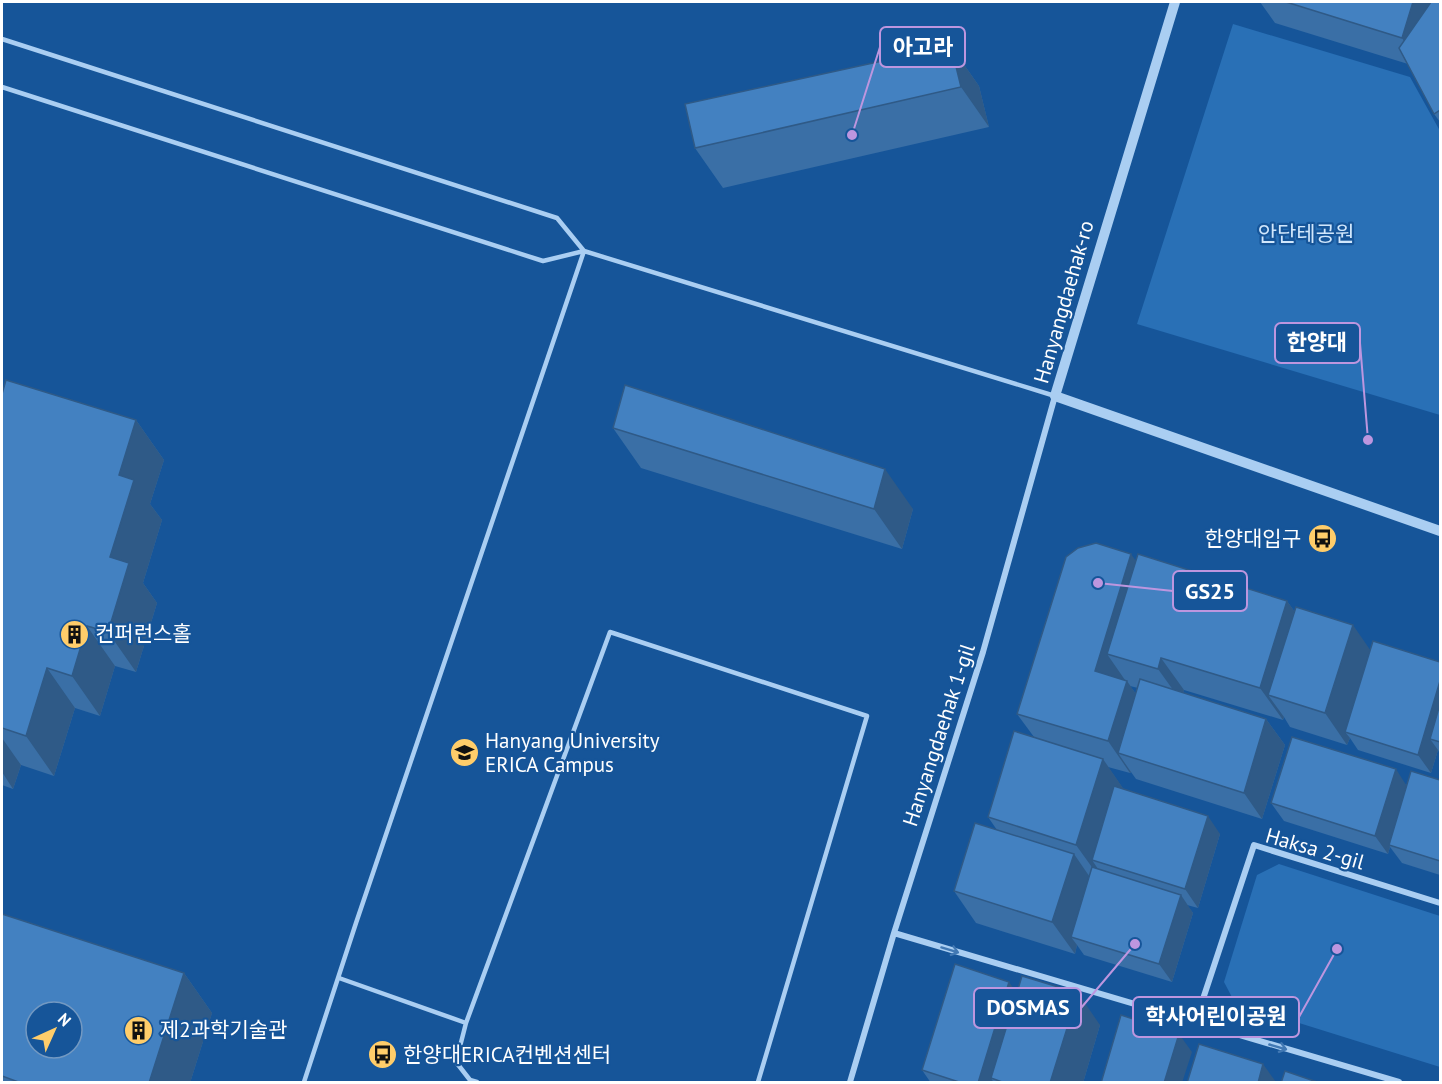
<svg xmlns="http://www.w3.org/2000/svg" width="1442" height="1084" viewBox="0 0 1442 1084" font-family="'PT Sans','Noto Sans KR',sans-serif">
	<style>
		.green { fill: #2970b6 }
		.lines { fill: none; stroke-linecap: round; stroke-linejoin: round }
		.service { stroke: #aacef2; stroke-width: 4.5 }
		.minor { stroke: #aacef2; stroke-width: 6 }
		.tertiary { stroke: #aacef2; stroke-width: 10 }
		.wall { fill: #3a6fa6; fill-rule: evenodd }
		.shaded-wall { fill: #2f5a87 }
		.building { fill: #4381c1; stroke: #2f5a87; stroke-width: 1.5; fill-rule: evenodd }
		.oneway { stroke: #4279b4 }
		.labels { text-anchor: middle; stroke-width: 4.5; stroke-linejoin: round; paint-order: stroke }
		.park-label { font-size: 21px; fill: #d1e7fc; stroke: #165599 }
		.street-label { font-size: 21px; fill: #fff; stroke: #165599 }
		.poi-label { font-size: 21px; fill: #fff; stroke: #165599; text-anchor: start }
		.leader { fill: none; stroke: #bd96df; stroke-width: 2 }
		.callout-dot { fill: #bd96df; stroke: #165599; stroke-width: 2 }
		.callout { fill: #165599; stroke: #bd96df; stroke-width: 2 }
		.callout-label { font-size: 22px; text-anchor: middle; font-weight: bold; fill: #fff }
	</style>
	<rect width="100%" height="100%" fill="#165599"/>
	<path class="green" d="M1233 24 1410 77 1440 131V415L1137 324Z
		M1279 864 1440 916V1067L1235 1003 1224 982 1257 875Z"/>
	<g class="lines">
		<path class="service" d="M2 39 557 218 584 251 543 261 2 87
			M339 978 466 1023 456 1062 470 1080 477 1082
			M466 1023 610 632 867 716 758 1082
			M304 1082 356 923 584 251 1055 396"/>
		<path class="minor" d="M894 933 1399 1082
			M1195 1023 1254 845 1440 903
			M850 1082 894 933 983 652 1055 396"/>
		<path class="tertiary" d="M1175 2 1055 396 1440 531"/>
	</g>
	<path class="wall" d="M1260 2H1440V122L1434 114 1408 64 1275 23Z
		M951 46 979 86 989 127 723 188 695 148Z
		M2 394 136 420 164 460 150 504 162 520 143 583 157 603 136 672 115 666 100 716 75 708 54 776 21 765 13 789 2 785Z
		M613 428 913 509 902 549 641 468Z
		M1136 560 1287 601 1294 611 1370 650 1440 662V754L1438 750 1431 773 1358 750 1350 738 1347 745 1290 727 1284 717 1283 720 1184 690 1183 693 1266 719 1285 745 1262 819 1136 779 1131 772 1130 773 1108 767 1124 790 1220 834 1198 908 1187 905 1193 913 1172 982 1084 955 1077 945 1075 954 976 923 954 891 997 830 988 817 1034 737 1017 714ZM1130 686 1138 688 1136 694Z
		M1440 780V875L1402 863 1390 847 1388 854 1284 821 1271 803Z
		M2 914 184 973 212 1013 190 1083H2Z
		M1017 993 1100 1025 1083 1083H931L922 1070Z"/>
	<path class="shaded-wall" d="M1413 2H1431L1424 70 1402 38Z
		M951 46 979 86 989 127 961 87Z
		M136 420 164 460 150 504 162 520 143 583 157 603 136 672 108 632 110 557 119 475Z
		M885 469 913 509 902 549 874 509Z
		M1131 554 1154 586 1107 654 1125 680 1117 703 1095 671Z
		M1287 601 1310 633 1268 695 1284 717 1283 720 1260 688Z
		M1353 625 1375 657 1345 732 1350 738 1347 745 1325 713Z
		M87 626 115 666 100 716 72 676Z
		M1161 658 1184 690 1181 701 1158 669Z
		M47 668 75 708 54 776 26 736Z
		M1127 681 1149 713 1118 753 1131 772 1130 773 1108 741Z
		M1440 681V742L1430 739 1438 750 1431 773 1418 755Z
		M1266 719 1285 745 1262 819 1244 793Z
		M2 738 21 765 13 789 2 772Z
		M1103 759 1125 791 1092 860 1100 872 1099 877 1076 845Z
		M1396 769 1408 788 1389 845 1390 847 1388 854 1375 836Z
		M1208 816 1220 834 1198 908 1185 889Z
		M1074 854 1096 886 1071 937 1077 945 1075 954 1052 922Z
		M1181 895 1193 913 1172 982 1159 964Z
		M184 973 212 1013 190 1083H149Z
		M1009 982 1022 1000 991 1078 994 1083H978Z
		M1078 993 1100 1025 1083 1083H1050Z
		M1179 1034 1192 1052 1182 1083H1164Z
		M1263 1064 1276 1082 1258 1083Z"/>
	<path class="building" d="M1286 2H1413L1402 38Z
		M1431 2H1440V110L1434 114 1399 48Z
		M951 46 961 87 695 148 685 104Z
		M6 380 136 420 119 475 134 480 110 557 129 563 108 632 87 626 72 676 47 668 26 736 2 728V394Z
		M625 385 885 469 874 509 613 428Z
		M1096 543 1131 554 1095 671 1127 681 1108 741 1017 714 1066 557 1078 548Z
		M1138 554 1287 601 1260 688 1161 658 1158 669 1107 654Z
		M1296 607 1353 625 1325 713 1268 695Z
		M1373 641 1440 662V681L1418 755 1345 732Z
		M1140 679 1266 719 1244 793 1118 753Z
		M1440 704V742L1430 739Z
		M1014 731 1103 759 1076 845 988 817Z
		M1292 737 1396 769 1375 836 1271 803Z
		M1411 771 1440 780V861L1389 845Z
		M1114 786 1208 816 1185 889 1092 860Z
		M975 823 1074 854 1052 922 954 891Z
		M1092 867 1181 895 1159 964 1071 937Z
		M2 914 184 973 149 1083H21L2 1076ZM36 1012H72V1048H36Z
		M955 964 1009 982 978 1083H962L922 1070Z
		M1022 976 1078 993 1050 1083H1005L991 1078Z
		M1121 1015 1179 1034 1164 1083H1101Z
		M1199 1044 1263 1064 1258 1083H1187Z
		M1285 1071 1320 1083H1281Z"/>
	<defs><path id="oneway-shaft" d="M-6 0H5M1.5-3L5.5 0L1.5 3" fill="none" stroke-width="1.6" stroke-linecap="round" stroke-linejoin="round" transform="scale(1.5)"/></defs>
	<g class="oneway">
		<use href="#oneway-shaft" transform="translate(950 950) rotate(17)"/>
		<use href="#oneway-shaft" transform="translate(1278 1047) rotate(16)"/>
	</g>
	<defs>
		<symbol id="bus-disc" viewBox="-11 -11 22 22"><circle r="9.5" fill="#ffcd6a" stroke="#165599"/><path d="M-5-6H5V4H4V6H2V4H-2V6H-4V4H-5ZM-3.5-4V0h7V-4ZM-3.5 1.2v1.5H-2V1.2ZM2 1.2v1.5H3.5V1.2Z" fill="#111"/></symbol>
		<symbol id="building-disc" viewBox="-11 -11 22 22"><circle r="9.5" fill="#ffcd6a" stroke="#165599"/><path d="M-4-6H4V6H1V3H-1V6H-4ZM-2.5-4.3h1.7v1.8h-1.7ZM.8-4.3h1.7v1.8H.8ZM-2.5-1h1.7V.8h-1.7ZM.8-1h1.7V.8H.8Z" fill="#111"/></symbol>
		<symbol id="university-disc" viewBox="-11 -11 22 22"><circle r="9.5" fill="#ffcd6a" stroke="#165599"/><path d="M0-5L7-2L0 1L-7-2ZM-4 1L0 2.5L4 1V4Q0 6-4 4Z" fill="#111"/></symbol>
	</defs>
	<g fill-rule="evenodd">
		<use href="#bus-disc" x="1306" y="522" width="33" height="33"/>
		<use href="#building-disc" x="58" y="618" width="33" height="33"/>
		<use href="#university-disc" x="448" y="736" width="33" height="33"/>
		<use href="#building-disc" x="122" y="1014" width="33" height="33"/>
		<use href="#bus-disc" x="366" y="1038" width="33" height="33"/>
	</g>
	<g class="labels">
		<g class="park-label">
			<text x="1306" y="241">안단테공원</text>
		</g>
		<g class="street-label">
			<text transform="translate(1064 302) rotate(-74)" y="7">Hanyangdaehak-ro</text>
			<text transform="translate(939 735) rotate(-72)" y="7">Hanyangdaehak 1-gil</text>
			<text transform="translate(1315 849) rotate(16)" y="7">Haksa 2-gil</text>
		</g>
		<g class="poi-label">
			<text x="1301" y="546" text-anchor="end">한양대입구</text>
			<text x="95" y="641">컨퍼런스홀</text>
			<text x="485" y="748">Hanyang University<tspan x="485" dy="24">ERICA Campus</tspan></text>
			<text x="160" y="1037">제2과학기술관</text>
			<text x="403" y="1062">한양대ERICA컨벤션센터</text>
		</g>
	</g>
	<path class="leader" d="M852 135L880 47M1368 440L1360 343M1098 583L1173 591M1135 944L1081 1008M1337 949L1299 1017"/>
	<g class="callout-dot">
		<circle cx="852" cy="135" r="6"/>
		<circle cx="1368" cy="440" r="6"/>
		<circle cx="1098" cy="583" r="6"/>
		<circle cx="1135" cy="944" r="6"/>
		<circle cx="1337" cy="949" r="6"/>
	</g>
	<g class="callout">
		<rect x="880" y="27" width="85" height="40" rx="6"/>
		<rect x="1275" y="323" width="85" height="40" rx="6"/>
		<rect x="1173" y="571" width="74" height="40" rx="6"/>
		<rect x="974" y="988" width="107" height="40" rx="6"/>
		<rect x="1133" y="997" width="166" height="40" rx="6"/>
	</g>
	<g class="callout-label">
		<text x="923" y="55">아고라</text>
		<text x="1317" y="350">한양대</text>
		<text x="1210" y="599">GS25</text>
		<text x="1028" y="1015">DOSMAS</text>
		<text x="1216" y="1024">학사어린이공원</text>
	</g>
	<rect width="1442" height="1084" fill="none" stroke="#ffffff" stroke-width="6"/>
	<g transform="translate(54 1030) rotate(45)"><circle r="28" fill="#165599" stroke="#7399c2" stroke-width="1.5"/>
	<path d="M0-4.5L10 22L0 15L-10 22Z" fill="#ffcd6a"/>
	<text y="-9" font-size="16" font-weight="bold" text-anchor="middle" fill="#ffffff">N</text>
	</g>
</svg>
